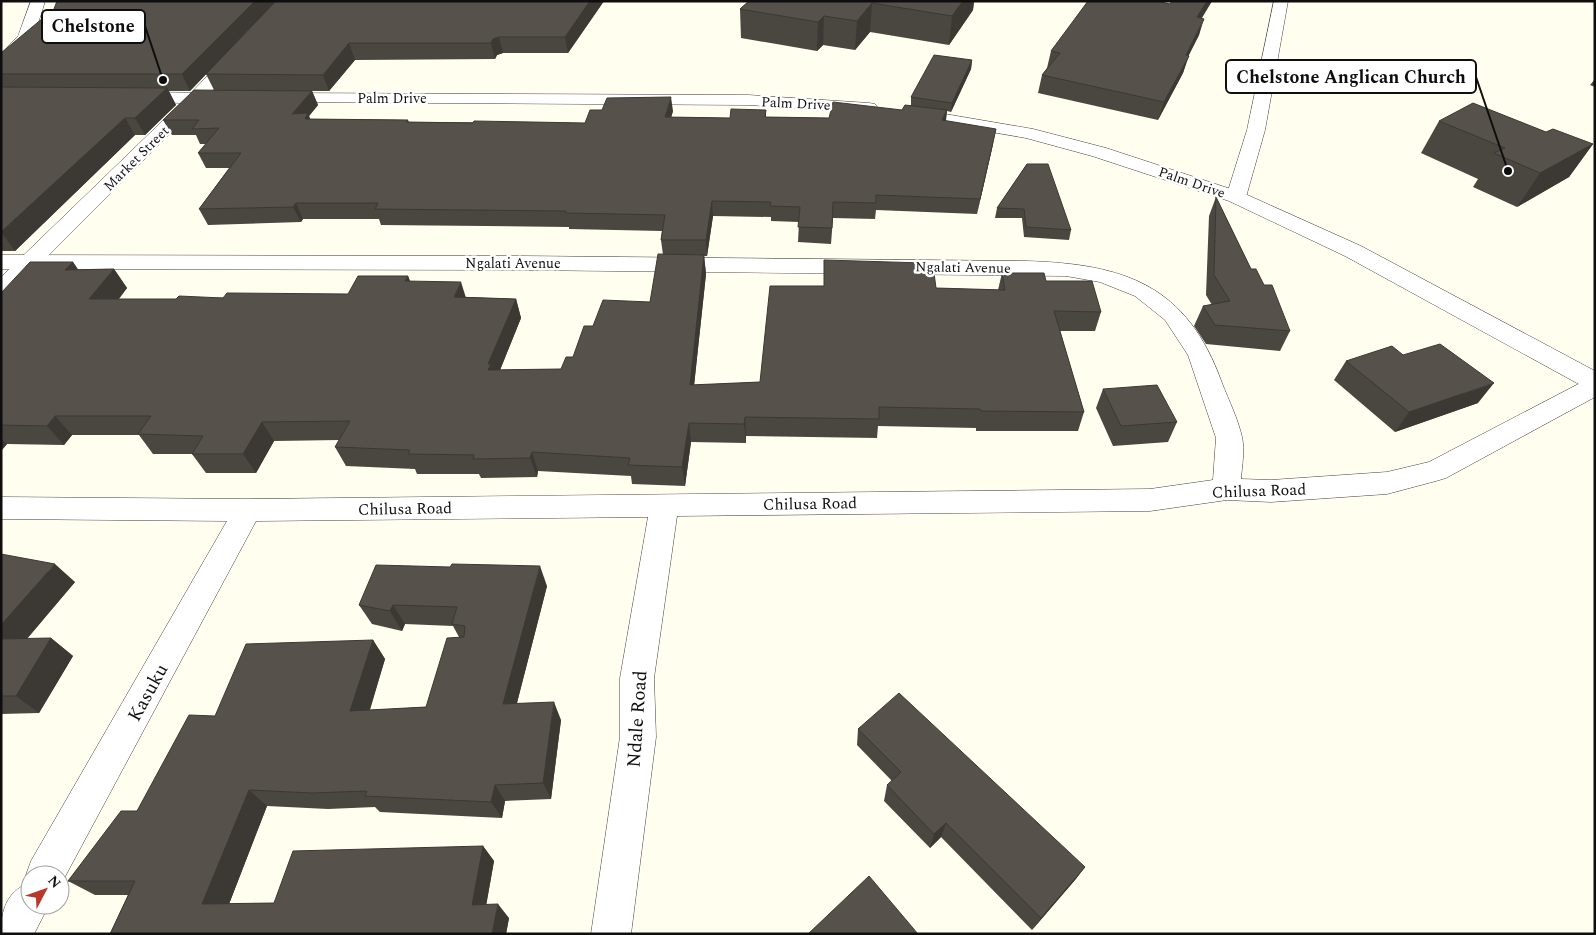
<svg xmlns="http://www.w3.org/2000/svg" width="1596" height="935" viewBox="0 0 1596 935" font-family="Spectral,serif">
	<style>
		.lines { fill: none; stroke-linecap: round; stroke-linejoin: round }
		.minor-casing { stroke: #414141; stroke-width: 1 }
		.tertiary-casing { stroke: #414141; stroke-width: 1 }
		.minor { fill: #fff; fill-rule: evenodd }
		.tertiary { fill: #fff; fill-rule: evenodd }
		.wall { fill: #4a4640 }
		.shaded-wall { fill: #3c3934 }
		.building { fill: #56514a; stroke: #3c3934 }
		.labels { text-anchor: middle; stroke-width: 5; stroke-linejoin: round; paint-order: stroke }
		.far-street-label { font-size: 14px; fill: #0e0e0e; stroke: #fff }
		.street-label { font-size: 16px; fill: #0e0e0e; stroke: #fff }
		.near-street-label { font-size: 19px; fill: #0e0e0e; stroke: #fff }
		.leader { fill: none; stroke: #0e0e0e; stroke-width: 2 }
		.callout-dot { fill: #0e0e0e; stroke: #fff; stroke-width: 2 }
		.callout { fill: #fff; stroke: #0e0e0e; stroke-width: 2 }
		.callout-label { font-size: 18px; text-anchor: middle; font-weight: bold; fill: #0e0e0e }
	</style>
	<rect width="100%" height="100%" fill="#fffeef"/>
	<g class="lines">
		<defs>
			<path id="minor" d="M31 1H45C39 23 26 62 1 68V54L18 36Z
				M280 1H295L203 101H191L188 97 191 93Z
				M1274 1H1288L1265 130 1246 197 1243 201 1236 203 1229 201 1226 197 1247 130Z
				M1 255 521 256 1026 261C1125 264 1187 285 1222 383 1229 401 1238 419 1242 437 1245 450 1242 466 1241 479L1271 480 1387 472 1429 462 1586 380 1595 377V397L1446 478 1436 481 1387 494 1271 502 1227 500 1150 511 677 516 654 678 656 737 631 934H591L620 737V678L648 517 256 521 60 886V875H30V905H49L34 934H1C1 911 6 892 29 883L26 875 31 861 227 521 1 519V497L248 499 1150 489 1213 480 1216 438 1188 355 1165 320 1135 296 1100 282 1066 276 521 270 1 269Z"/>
			<path id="tertiary" d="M135 92 225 93 231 94 234 98 231 102 201 103 9 295 1 297V277L181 103 129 101 126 97 129 93Z
				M278 93 748 95 869 103 875 104 878 108 875 112 869 113 748 105 272 102 269 98 272 94Z
				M910 108 1033 129 1106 148 1243 193 1361 246 1595 371V390L1586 388 1345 256 1229 201 1092 156 1026 138 904 117 901 113 904 109Z"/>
		</defs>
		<use href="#minor" class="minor-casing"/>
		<use href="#tertiary" class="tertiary-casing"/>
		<use href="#minor" class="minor"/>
		<use href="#tertiary" class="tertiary"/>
	</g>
	<path class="wall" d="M57 1H604L568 53H503L497 55 495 59 355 60 329 91H312L318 105 309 116 310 119 408 120 409 122 585 123 673 111 671 117 730 118 766 110V117L829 118 902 110 911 105V97L972 60 971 69 951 112 947 111 946 121 993 144 977 214 876 210 875 219 833 218 831 244 798 242 799 222 771 221V217L713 216 707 256H704L706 274 694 385 760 382 824 286 924 273 936 288 998 290 1002 273 1046 281 1101 312 1095 331H1060L1084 412 1078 431H976V428L878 426 877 438 746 436V443L691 442 685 486 632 484 631 476 538 471 537 477 481 478 479 474H417L415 469 346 466 335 447 339 440 274 441 256 473H206L192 454H153L139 435H72L64 445 7 444 1 451V293L73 262 78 270 114 269 127 288 119 299H176L348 294 408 276 410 281 466 297 516 299 521 318 500 370 561 369 573 357 593 326 650 302 663 255 661 240 662 231 569 229V227L381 225 379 219H303L301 222 208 225 199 209 229 168H206L198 153 206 144H200L196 135H172L163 120 214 90 206 74 190 91H169L176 105 145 135H135L15 251H1V53L51 17Z
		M749 1H974L973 10 949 45 870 32 855 50 823 45 817 51 741 38 740 9Z
		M1172 1H1212L1202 18 1199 35 1188 56 1183 73 1158 120 1038 93 1042 75 1047 68 1051 51 1170 4Z
		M1595 79V87L1590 85Z
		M1439 121 1546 132 1593 144 1569 177 1517 207 1473 187 1478 179 1421 153Z
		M1027 164 1071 230 1069 240 1024 237 1022 218H995L997 208Z
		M1216 197 1251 269 1290 331 1280 351 1206 344 1194 326 1203 306 1212 305 1206 295 1209 216Z
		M1403 355 1478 403 1395 432 1334 380 1346 361Z
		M1103 389 1177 422 1168 442 1113 446 1096 408Z
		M1 554 75 582 27 639 51 638 73 656 39 713 1 714Z
		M547 586 517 703 561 720 551 799 505 801 502 818 380 812 375 807 328 809 267 806 229 904 274 903 483 846 494 861 486 905 509 918 506 934H110L128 895H95L68 881 137 811 215 716 373 640 385 659 370 710 426 707 459 637 453 626 405 624 402 631 372 624 359 605Z
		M858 729 1085 867 1075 880 1032 930 941 837 930 848 884 801 887 785 892 781 857 745Z"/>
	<path class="shaded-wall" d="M255 1H277L190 91 182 74Z
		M590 1H604L568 53 565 37Z
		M963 1H974L973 10 949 45 952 16Z
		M1207 1H1212L1191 34 1197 17Z
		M872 3 870 32 855 50 857 21Z
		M824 16 823 45 817 51 818 22Z
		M1204 19 1199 35 1183 67 1189 56 1183 73 1158 120 1164 102Z
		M499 37 503 53 497 55 495 59 491 43 493 39Z
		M349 43 355 60 329 91 323 75Z
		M972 60 971 69 951 112 952 103Z
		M167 88 176 105 145 135 135 118Z
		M312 91 318 105 309 116 314 128 292 114Z
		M671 97 673 111 667 132 665 117Z
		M947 110 945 125 942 120Z
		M125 118 135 135 15 251 1 232Z
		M996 129 993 144 977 214 980 199Z
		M1593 144 1569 177 1517 207 1540 173Z
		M712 201 713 216 707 256 706 240Z
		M296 203 303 219 301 222 293 207Z
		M704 255 706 274 692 405 690 385Z
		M73 262 86 281 65 270Z
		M114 269 127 288 103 318 89 299Z
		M408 276 415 295 405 281Z
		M461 282 467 301 454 297Z
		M516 299 521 318 496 380 488 370V364Z
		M1494 383 1478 403 1395 432 1409 412Z
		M55 416 72 435 64 445 47 426Z
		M745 417 746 436V443L744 424Z
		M262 422 274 441 256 473 243 454Z
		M689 423 691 442 685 486 682 467Z
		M1 438 7 444 1 451Z
		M532 452 538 471 537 477 530 458Z
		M55 564 75 582 11 657 1 649V625Z
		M540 566 547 586 512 722 503 704Z
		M393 605 405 624 402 631 390 611Z
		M51 638 73 656 39 713 16 696Z
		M373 640 385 659 364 728 350 711Z
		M554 702 561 720 551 799 543 783Z
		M495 785 505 801 502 818 491 802Z
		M249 790 267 806 224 917 202 904Z
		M946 823 941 837 930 848 934 834Z
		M483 846 494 861 484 918 472 905Z
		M1085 867 1075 880 1032 930 1041 918Z
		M498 904 509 918 506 934H492Z"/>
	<path class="building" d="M57 1H255L182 74H1V53L43 18 51 17Z
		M276 1H590L565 37H499L493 39 491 43H349L323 75 206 74Z
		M749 1H963L952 16 872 3 857 21 824 16 818 22 740 9Z
		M1088 1H1157L1170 4 1172 1H1207L1197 17 1204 19 1186 55 1189 56 1164 102 1042 75 1060 53 1051 51Z
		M934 55 972 60 952 103 911 97Z
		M1 87 167 88 135 118H125L1 232Z
		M194 90 312 91 292 114 308 113 305 119 408 120 406 122 473 123 474 121 585 123 590 110H602L607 98 671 97 665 117 730 118 731 109 766 110 765 117 829 118 833 102 902 110 905 105 947 110 942 120 996 129 980 199 876 195V203L833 202 832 228 798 227 800 207 770 206 771 202 712 201 706 240H661L665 215 566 213V211L375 209 378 203H296L293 207 199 209 241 153H198L219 128 192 129 199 120H163Z
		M1473 103 1546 132 1553 129 1593 144 1540 173 1494 153 1505 148 1439 121Z
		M1027 164H1048L1071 230 1026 227 1024 209 997 208Z
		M1216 197 1251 269H1256L1264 285H1272L1290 331 1215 325 1203 306 1230 301 1214 275Z
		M658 254 704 255 690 385 760 382 770 286H824V260L924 263V273H934L936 288 1005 290 1002 273H1044L1046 281H1092L1101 312 1054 311 1084 412 981 411 980 409 879 407V419L745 417 744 424 689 423 682 467 628 465 630 458 532 452 530 458 473 459 474 455 408 454 410 450 335 447 350 421 262 422 243 454H192L203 436 138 434 151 416H55L47 426 1 425V293L30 262H73L65 270 114 269 89 299H176L179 296 223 298 227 293 348 294 358 276H408L405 281 461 282 454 297 516 299 488 364H491L488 370 561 369 566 357H573L584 326H593L603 300 650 302Z
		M1440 344 1494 383 1409 412 1346 361 1392 346 1403 355Z
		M1157 385 1177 422 1121 426 1103 389Z
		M1 554 55 564 1 625Z
		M452 564 540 566 503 704 554 702 543 783 495 785 491 802 365 796 367 791 312 793 249 790 202 904 274 903 293 851 483 846 472 905 498 904 492 934H110L135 881H68L121 811H137L189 715 215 716 246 644 373 640 350 711 426 707 447 638 464 637 465 626 452 624 457 607 393 605 390 611 359 605 376 565 450 567Z
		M51 638 16 696H1V639Z
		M899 693 1085 867 1041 918 946 823 934 834 887 785 901 772 858 729Z
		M869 876 918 934H808Z"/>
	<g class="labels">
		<g class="far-street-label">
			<text x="392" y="103">Palm Drive</text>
			<text transform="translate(796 103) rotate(3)" y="5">Palm Drive</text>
			<text transform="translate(136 158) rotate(-45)" y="5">Market Street</text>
			<text transform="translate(1192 182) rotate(19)" y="5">Palm Drive</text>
			<text x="513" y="268">Ngalati Avenue</text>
			<text transform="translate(963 267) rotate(1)" y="5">Ngalati Avenue</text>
		</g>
		<g class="street-label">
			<text transform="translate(1259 490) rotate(-2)" y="6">Chilusa Road</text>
			<text transform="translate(810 503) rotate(-1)" y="6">Chilusa Road</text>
			<text transform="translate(405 508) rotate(-1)" y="6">Chilusa Road</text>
		</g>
		<g class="near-street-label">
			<text transform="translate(147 692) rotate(-61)" y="7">Kasuku</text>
			<text transform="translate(636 719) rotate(-86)" y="7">Ndale Road</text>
		</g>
	</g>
	<path class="leader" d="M163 80L145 26M1508 171L1476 77"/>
	<g class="callout-dot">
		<circle cx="163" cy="80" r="5"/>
		<circle cx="1508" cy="171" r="5"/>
	</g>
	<g class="callout">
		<rect x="42" y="10" width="103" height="33" rx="5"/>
		<rect x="1226" y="60" width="250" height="33" rx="5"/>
	</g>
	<g class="callout-label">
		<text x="93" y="32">Chelstone</text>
		<text x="1351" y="83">Chelstone Anglican Church</text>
	</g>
	<rect width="1596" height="935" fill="none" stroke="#0e0e0e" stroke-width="5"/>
	<g transform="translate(45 890) rotate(49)"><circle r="24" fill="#ffffff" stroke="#9f9f9f"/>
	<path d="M0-4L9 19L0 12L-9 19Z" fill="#bb3729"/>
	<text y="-8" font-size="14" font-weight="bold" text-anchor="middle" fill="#0e0e0e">N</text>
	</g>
</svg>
